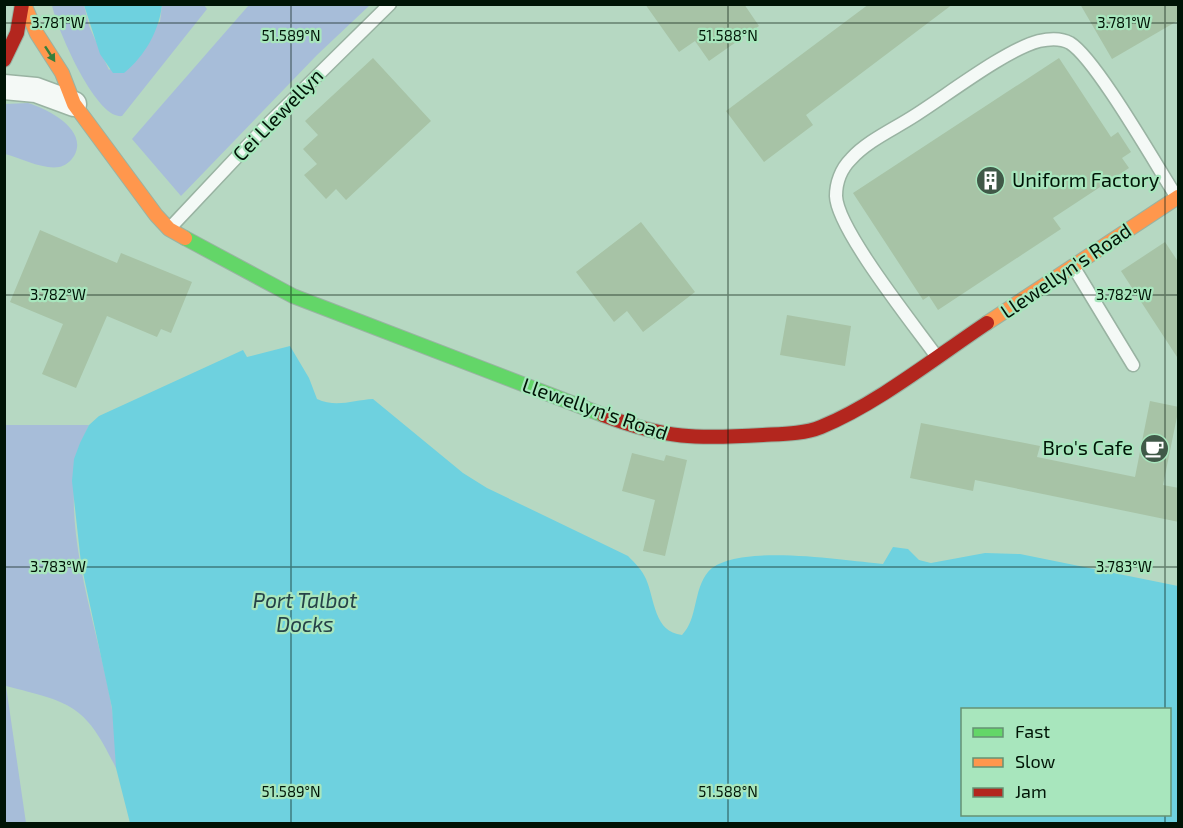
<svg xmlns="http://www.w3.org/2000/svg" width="1183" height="828" viewBox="0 0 1183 828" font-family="'Exo 2',sans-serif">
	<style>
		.green { fill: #a7bdd9 }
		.water { fill: #6ed1df; fill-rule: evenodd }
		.building { fill: #a7c3a6 }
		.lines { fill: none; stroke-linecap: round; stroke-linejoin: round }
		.lane-casing { stroke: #99b3a2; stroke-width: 15 }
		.street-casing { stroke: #99b3a2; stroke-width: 27 }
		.fast-casing { stroke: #99b3a2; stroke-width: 16 }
		.slow-casing { stroke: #99b3a2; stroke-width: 16 }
		.jam-casing { stroke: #99b3a2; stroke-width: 16 }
		.lane { stroke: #f4f9f6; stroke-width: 12 }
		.street { stroke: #f4f9f6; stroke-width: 24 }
		.fast { stroke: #63d668; stroke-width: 14 }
		.slow { stroke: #ff974d; stroke-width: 14 }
		.jam { stroke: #b3261e; stroke-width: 14 }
		.oneway { fill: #367f3c }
		.ticks { fill: none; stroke: #001406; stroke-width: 1.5; stroke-opacity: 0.45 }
		.labels { text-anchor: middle; stroke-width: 4.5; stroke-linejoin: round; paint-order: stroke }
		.street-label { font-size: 20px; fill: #001406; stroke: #a8e6bd }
		.poi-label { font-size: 20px; fill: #001406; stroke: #a8e6bd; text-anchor: start }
		.water-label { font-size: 21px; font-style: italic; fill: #264248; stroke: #a8e6bd }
		.ticks-label { font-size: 15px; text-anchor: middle; fill: #001406; stroke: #a8e6bd; stroke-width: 4.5; stroke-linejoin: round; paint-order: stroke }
	</style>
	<rect width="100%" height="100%" fill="#b6d8c2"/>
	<path class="green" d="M52 5H84L89 26 109 70 160 22 162 5H204L207 9 122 116C96 120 56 27 52 5Z
		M249 5H370L317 55 181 196 132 139Z
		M28 103C48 109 89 130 74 156 71 161 65 166 59 167 44 170 20 158 5 154V104Z
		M5 425H89C49 505 99 625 112 709 115 728 116 748 116 768 85 704 72 703 6 686L26 823 5 824Z"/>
	<path class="water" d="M84 5H162C159 31 145 56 124 73H113L100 54Z
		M290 346 309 378 317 399C336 408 354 400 373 399L463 473 487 488 628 556C635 563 642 570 646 579 655 600 654 632 682 635 698 619 693 590 708 572 734 542 846 561 883 564L893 547 908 549 919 560 931 563 985 553 1020 554 1178 586V823H130L116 768 112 708 81 563 72 481 74 459 80 443 89 425 99 416 243 350 247 357ZM962 710H1170V814H962Z"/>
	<path class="building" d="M645 4H744L759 26 709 61 695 41 679 52Z
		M869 4H953L806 115 813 125 764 162 726 111Z
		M1080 4H1179V20L1112 59Z
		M373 58 431 121 346 200 336 189 326 199 304 175 317 164 303 149 318 135 305 121Z
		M1059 58 1111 137 1118 132 1131 152 1122 158 1129 168 1053 218 1061 229 938 310 929 296 923 300 853 193Z
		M641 222 695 292 643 332 627 311 614 322 576 272Z
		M40 230 117 263 121 253 192 282 171 333 161 329 157 337 107 316 76 388 42 374 63 324 10 302Z
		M1165 242 1179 263V360L1121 271Z
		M787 315 851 326 845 366 780 355Z
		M1150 401 1179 407 1163 485 1179 488V522L975 480 973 491 910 478 921 423 1040 446 1037 457 1135 477Z
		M632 453 664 461 666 455 687 460 665 556 643 551 655 500 622 491Z"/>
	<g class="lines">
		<defs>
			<path id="lane" d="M170 228 266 126 390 4
				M1073 266 1133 365
				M937 357C914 325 837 229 836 196 836 183 841 169 851 159 867 141 894 129 914 116 946 96 1005 50 1039 41 1048 39 1061 38 1070 43 1096 59 1156 165 1176 196"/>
			<path id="street" d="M4 87 36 90 74 104"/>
			<path id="fast" d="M185 238 293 296 603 415"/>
			<path id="slow" d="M24 4 37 34 62 73 74 104 156 215 169 229 185 238
				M987 323 1178 197"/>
			<path id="jam" d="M4 60 17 33 22 4
				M603 415C665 439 697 439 763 435 781 434 804 434 821 427 877 404 936 357 987 323"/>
		</defs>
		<use href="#lane" class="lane-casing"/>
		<use href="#street" class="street-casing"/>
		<use href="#fast" class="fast-casing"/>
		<use href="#slow" class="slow-casing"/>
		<use href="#jam" class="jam-casing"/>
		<use href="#lane" class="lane"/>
		<use href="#street" class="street"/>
		<use href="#fast" class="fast"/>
		<use href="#slow" class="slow"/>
		<use href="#jam" class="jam"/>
	</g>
	<defs><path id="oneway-solid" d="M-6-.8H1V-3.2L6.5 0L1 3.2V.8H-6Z" transform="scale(1.5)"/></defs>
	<use class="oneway" href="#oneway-solid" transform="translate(50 54) rotate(57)"/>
	<path class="ticks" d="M291 4V824M728 4V824M1165 4V710M4 23H1178M4 295H1178M4 567H1178M1165 814V824"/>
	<defs>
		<symbol id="building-disc" viewBox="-11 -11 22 22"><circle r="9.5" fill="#405948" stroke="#a8e6bd"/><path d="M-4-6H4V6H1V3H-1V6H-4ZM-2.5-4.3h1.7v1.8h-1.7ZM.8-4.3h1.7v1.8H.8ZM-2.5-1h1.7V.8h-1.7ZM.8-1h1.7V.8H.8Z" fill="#fff"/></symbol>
		<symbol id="cafe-disc" viewBox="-11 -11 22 22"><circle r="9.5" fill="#405948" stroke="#a8e6bd"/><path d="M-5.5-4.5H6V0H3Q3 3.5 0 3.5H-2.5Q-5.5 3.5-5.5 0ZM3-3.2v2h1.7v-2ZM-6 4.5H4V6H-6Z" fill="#fff"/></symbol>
	</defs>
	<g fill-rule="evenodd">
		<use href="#building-disc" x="974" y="164" width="33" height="33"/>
		<use href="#cafe-disc" x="1138" y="432" width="33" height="33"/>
	</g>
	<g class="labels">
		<g class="street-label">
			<text transform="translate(278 115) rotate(-46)" y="7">Cei Llewellyn</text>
			<text transform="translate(1066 271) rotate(-34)" y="7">Llewellyn's Road</text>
			<text transform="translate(595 409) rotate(19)" y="7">Llewellyn's Road</text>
		</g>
		<g class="poi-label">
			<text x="1012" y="187">Uniform Factory</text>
			<text x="1133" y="455" text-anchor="end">Bro's Cafe</text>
		</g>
		<g class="water-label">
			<text x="305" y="608">Port Talbot<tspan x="305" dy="24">Docks</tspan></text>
		</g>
	</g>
	<g class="ticks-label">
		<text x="1124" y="28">3.781°W</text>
		<text x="58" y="28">3.781°W</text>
		<text x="291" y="41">51.589°N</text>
		<text x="728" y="41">51.588°N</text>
		<text x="1124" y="300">3.782°W</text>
		<text x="58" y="300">3.782°W</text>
		<text x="1124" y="572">3.783°W</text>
		<text x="58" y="572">3.783°W</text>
		<text x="291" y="797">51.589°N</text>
		<text x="728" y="797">51.588°N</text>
	</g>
	<rect width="1183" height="828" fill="none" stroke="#001406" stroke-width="12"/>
	<rect x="961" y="708" width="210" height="108" fill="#a8e6bd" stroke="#659274" stroke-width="1.5"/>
	<rect x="973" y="728" width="30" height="9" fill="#63d668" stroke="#659274" stroke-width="1.5"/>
	<text x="1015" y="738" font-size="18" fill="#001406">Fast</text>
	<rect x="973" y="758" width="30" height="9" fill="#ff974d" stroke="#659274" stroke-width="1.5"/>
	<text x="1015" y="768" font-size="18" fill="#001406">Slow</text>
	<rect x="973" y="788" width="30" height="9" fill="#b3261e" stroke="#659274" stroke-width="1.5"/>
	<text x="1015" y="798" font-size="18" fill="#001406">Jam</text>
</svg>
